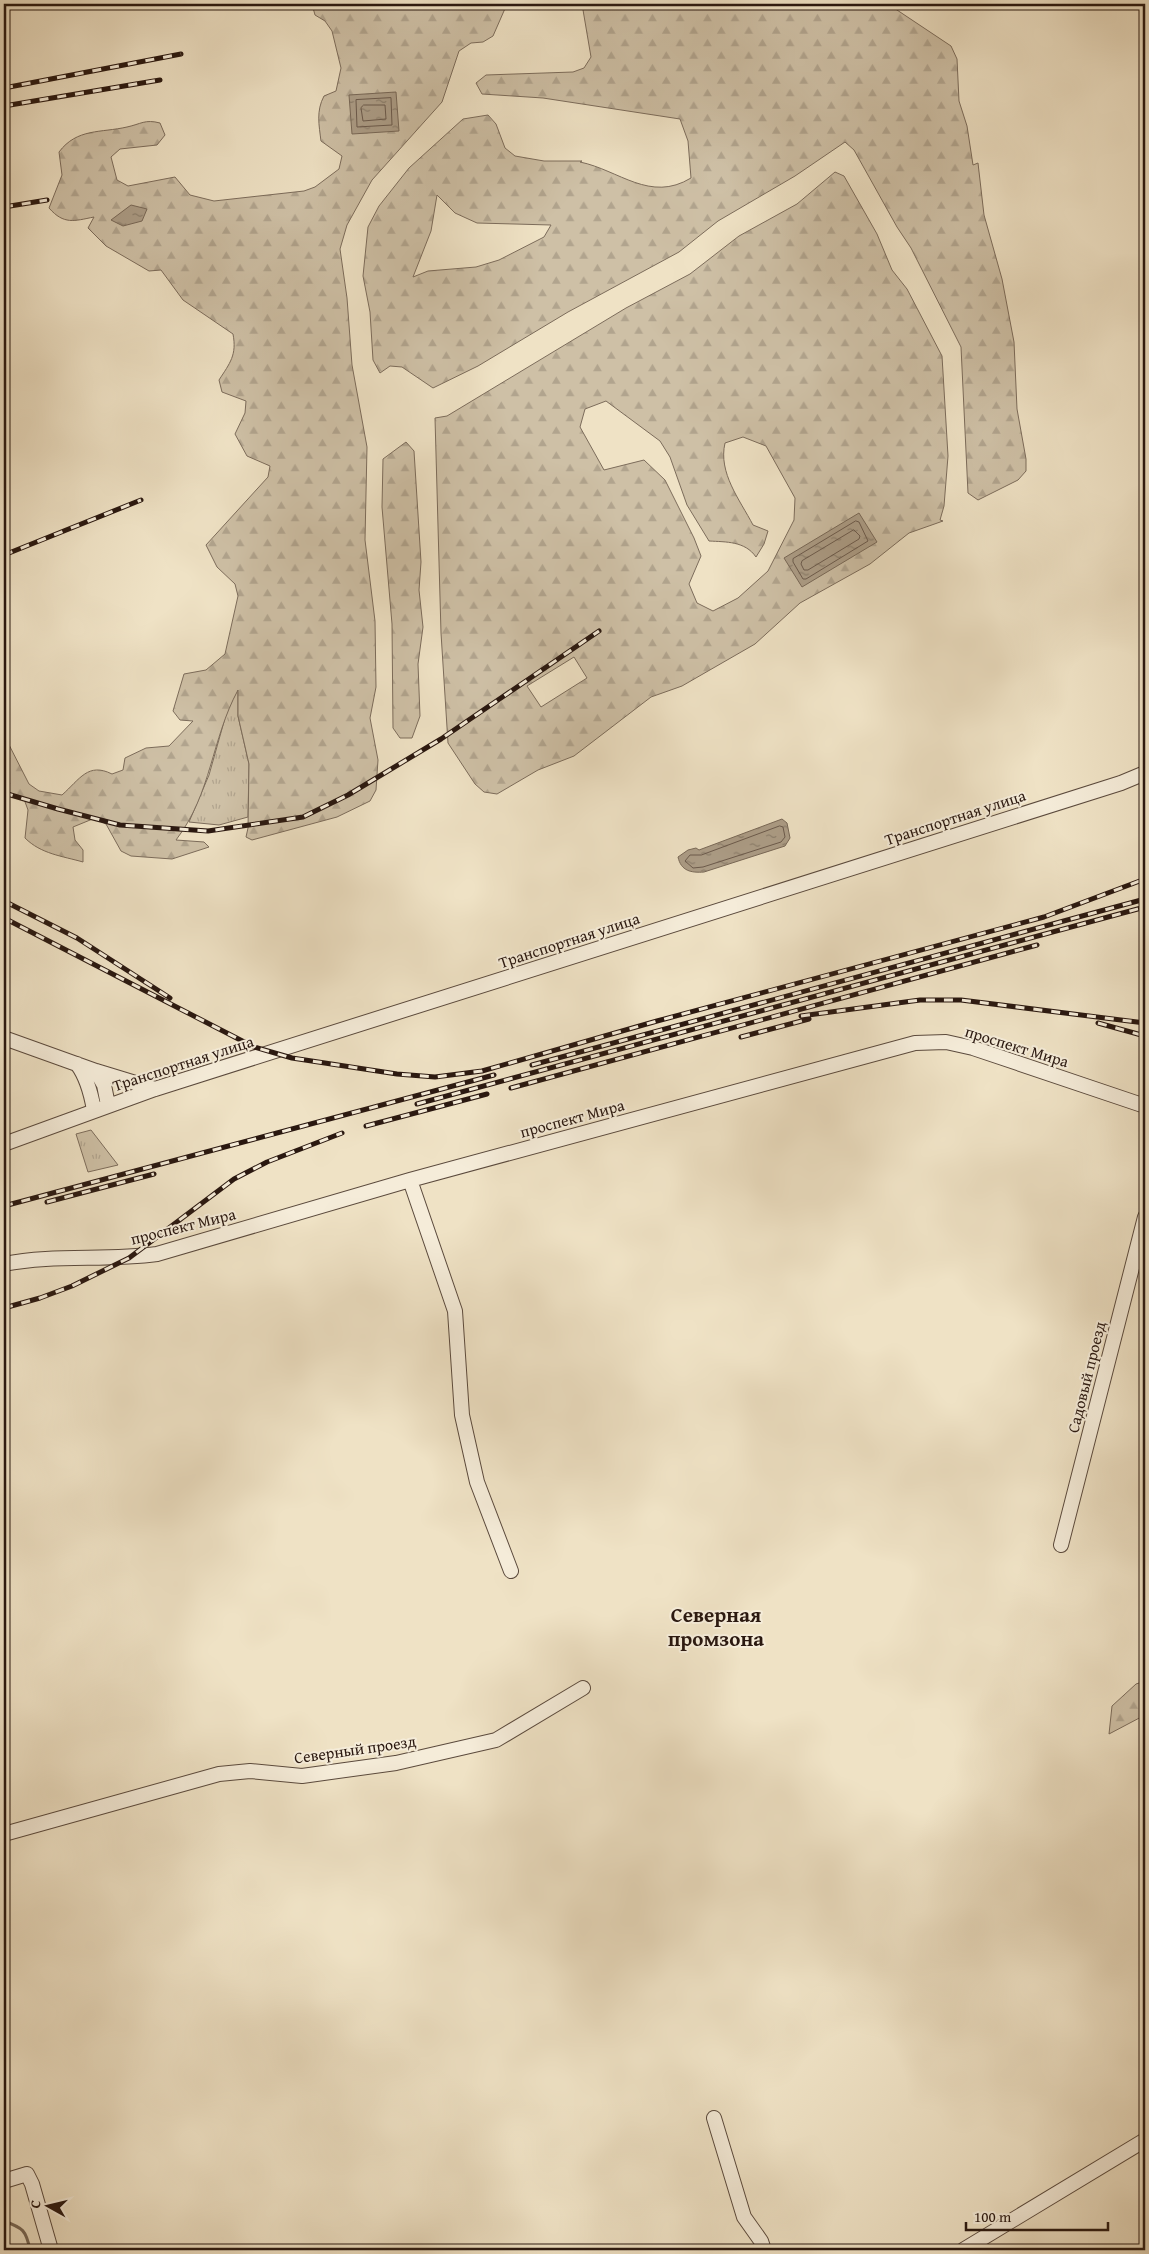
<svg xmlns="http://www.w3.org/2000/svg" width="1149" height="2254" viewBox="0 0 1149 2254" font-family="'Gentium Book Plus',serif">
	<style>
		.grass { fill: url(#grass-tufts); stroke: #7c6c5b }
		.forest { fill: url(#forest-firs); stroke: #7c6c5b; fill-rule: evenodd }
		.water { fill: url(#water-ripples); stroke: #786857 }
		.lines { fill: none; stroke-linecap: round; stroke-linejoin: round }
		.shore { stroke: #6b5a4c; stroke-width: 1 }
		.stream { stroke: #786857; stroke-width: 3 }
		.minor-casing { stroke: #5b4a3d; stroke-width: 16 }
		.minor { stroke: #f5ecd9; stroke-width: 14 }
		.rail-casing { stroke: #2a1810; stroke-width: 5 }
		.rail { stroke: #f5ecd9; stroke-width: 3; stroke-dasharray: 9; stroke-linecap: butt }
		.labels { text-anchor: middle; stroke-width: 4; stroke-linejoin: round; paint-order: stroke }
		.street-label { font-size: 16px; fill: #2a1810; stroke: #f5ecd9 }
		.district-label { font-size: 21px; font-weight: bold; fill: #2a1810; stroke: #f5ecd9 }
	</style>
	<defs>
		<pattern id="grass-tufts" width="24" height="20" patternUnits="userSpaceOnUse" patternTransform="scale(1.25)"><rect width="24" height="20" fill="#cec0a6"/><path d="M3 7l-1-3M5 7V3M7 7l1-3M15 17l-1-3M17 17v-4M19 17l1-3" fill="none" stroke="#b1a48e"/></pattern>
		<pattern id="forest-firs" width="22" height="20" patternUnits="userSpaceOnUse" patternTransform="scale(1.25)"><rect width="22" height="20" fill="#cec0a6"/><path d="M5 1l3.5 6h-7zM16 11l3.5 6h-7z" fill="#b1a48e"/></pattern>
		<pattern id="water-ripples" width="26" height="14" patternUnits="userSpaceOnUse" patternTransform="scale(1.25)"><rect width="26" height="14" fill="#ac9d87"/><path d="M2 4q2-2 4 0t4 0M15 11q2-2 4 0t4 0" fill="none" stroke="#8c7f6d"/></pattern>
	</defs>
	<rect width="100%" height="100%" fill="#efe2c5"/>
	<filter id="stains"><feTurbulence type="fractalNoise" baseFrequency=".004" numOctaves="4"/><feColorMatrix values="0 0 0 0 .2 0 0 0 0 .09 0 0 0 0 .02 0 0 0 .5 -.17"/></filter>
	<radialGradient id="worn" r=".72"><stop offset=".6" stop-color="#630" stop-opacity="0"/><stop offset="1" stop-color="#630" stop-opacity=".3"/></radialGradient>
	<path class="grass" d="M238 689V716L249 764 248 817 219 825 189 822 209 775 227 711Z
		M91 1130 118 1165 88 1172 76 1134Z"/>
	<path class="forest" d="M312 4H507L493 36 483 42 471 43 459 51 442 102 372 180 347 225 340 249 347 298 352 365 367 447 365 540 375 621 376 687 370 718 378 760 376 790 370 801 337 817 252 840 246 837 248 828 249 764 238 716V690C211 740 212 793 176 840L204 842 209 847 172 859 131 856 121 851 106 824 95 818 73 827 75 840 83 850V862C62 856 41 854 25 838L28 810 24 799 4 790V735L29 784 39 791 62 795C80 779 88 762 112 774L123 770 125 758 146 748 169 746 193 721 180 720 173 711 184 674 206 670 225 654 238 596 235 584 217 567 206 545 268 477 270 466 247 456 235 434 245 413 246 401 222 392 219 380C230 363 237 355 233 334L183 300 161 270 149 271 106 246 88 228 94 217C74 221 64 225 49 208L62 175 59 152C77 128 101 133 127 127 141 124 145 119 160 123L165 135 157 145 120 149 111 157 117 180 128 186 175 177 190 195 214 201 304 191 315 187 339 169 342 156 321 141C319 125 316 111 324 96L336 91 341 68 332 31 325 21 315 15Z
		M582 4H888L951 46 957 59 959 101 967 126 973 165 978 163 984 215 1002 279 1014 342 1017 409 1026 459V471L1018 480 978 500 968 493 961 347 911 248 897 227 854 150 845 142 795 176 718 221 679 252 568 312 478 366 433 388 402 367 390 366 380 373 373 360 370 312 363 276 368 227 379 206 409 168 463 119 488 115 496 124 505 148 515 156 544 161H582L580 162C619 170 650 203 691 178L688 141 680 119 543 98 482 94 476 83 486 75 573 72 584 68 591 57ZM437 195 455 213 477 223 551 225 544 237 499 260 476 267 428 271 413 277 431 231Z
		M835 172 844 176 877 234 892 270 907 289 942 356 948 456 944 506 940 520 943 521 909 533 870 564 800 603 755 644 682 686 651 697 574 756 538 770 497 794 484 792 475 784 448 743 441 633 435 418 447 416 626 308 690 274 739 236 797 204ZM606 401 660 441 670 457 687 505 709 541C726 542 745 541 756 557L764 544 768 531 753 525C740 500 718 473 725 443L743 437 766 446 795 498 794 520 768 571 738 598 713 611 697 603 689 584 701 556 694 538 665 480 644 460 604 470 580 427 585 409ZM574 657 587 678 541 707 527 686Z
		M406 442 414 451 421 562 419 590 423 627 418 664 420 716 412 738H400L393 728 392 624 382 507 383 459Z
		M1145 1681V1715L1109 1734 1112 1706 1136 1684Z"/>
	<path class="water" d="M396 92 399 131 352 134 349 95Z
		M131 205 147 209 142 221 123 226 111 220Z
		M859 513 877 542 802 587 784 558Z
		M782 819 787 823 790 838 785 846 704 872C691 873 681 871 678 857L688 850 696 848 699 850Z"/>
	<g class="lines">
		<path class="shore" d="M391 98 392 125 357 127 356 100Z
			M364 105H385L386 119 363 121 361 108Z
			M856 521 859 522 868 541 806 579H803L793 562V559Z
			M854 530 860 536 859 539 808 570H804L801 564 802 561Z
			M780 826 783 827 785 837 781 842 703 867 693 868 685 861 690 855H701Z"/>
		<path class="stream" d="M4 2221C23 2228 26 2230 30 2250"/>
		<defs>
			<path id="minor" d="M4 1038 96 1071 155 1089
				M77 1064C87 1077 91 1093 94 1110
				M96 1071 104 1085 108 1105
				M4 1144 155 1089 1121 783 1145 773
				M410 1180 455 1311 462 1415 477 1482 511 1571
				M4 1264C54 1254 106 1261 157 1254L410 1180 915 1043 946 1042 973 1048 1145 1106
				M1061 1545 1145 1217
				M4 1834 219 1774 250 1771 302 1776 396 1763 496 1740 583 1688
				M714 2118 744 2217 761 2241 764 2250
				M4 2181 27 2174 32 2184 51 2250
				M963 2250 1145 2140"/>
		</defs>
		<use href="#minor" class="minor-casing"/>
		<use href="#minor" class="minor"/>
		<defs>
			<path id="rail" d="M4 88 181 54
				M4 106 160 80
				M4 207 47 200
				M4 555 141 500
				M4 793 58 809 120 825 208 831 303 817 348 795 441 739 599 631
				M4 901 77 938 170 998
				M4 918 254 1047 292 1058 397 1074 435 1077 482 1071 657 1021 1044 917 1145 879
				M801 1016 920 1000H961L1145 1023
				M1098 1023 1145 1036
				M741 1037 809 1019
				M532 1065 1145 899
				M511 1088 1037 945
				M417 1104 1145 907
				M366 1126 487 1094
				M47 1202 154 1174
				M4 1206 494 1075
				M4 1308 40 1298 72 1286 129 1258 234 1179 267 1162 342 1133"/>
		</defs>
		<use href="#rail" class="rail-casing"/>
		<use href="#rail" class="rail"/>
	</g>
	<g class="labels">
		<g class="street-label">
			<text transform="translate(955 817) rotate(-18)" y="6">Транспортная улица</text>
			<text transform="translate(569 940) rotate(-18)" y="6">Транспортная улица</text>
			<text transform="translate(1017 1046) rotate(17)" y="6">проспект Мира</text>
			<text transform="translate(183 1063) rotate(-18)" y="6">Транспортная улица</text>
			<text transform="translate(572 1118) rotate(-15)" y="6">проспект Мира</text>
			<text transform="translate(183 1226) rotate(-14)" y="6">проспект Мира</text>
			<text transform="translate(1086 1377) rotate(-76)" y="6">Садовый проезд</text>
			<text transform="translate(355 1749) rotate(-8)" y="6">Северный проезд</text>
		</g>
		<g class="district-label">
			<text x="716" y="1622">Северная<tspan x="716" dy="24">промзона</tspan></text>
		</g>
	</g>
	<rect width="1149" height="2254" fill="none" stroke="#efe2c5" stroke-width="20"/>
	<rect x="5" y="5" width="1139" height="2244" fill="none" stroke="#2a1810" stroke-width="2.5"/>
	<rect x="10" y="10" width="1129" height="2234" fill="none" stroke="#2a1810"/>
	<g transform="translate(48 2206) rotate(278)" stroke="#f5ecd9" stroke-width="4" paint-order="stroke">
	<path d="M0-4L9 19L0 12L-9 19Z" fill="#2a1810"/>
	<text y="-8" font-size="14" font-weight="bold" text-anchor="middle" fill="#2a1810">С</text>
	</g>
	<path d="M966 2222v8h142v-8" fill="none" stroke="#2a1810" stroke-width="2.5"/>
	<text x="974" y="2222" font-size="15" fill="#2a1810" stroke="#f5ecd9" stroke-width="4" paint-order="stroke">100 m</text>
	<rect width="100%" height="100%" filter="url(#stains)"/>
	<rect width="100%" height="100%" fill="url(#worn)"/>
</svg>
